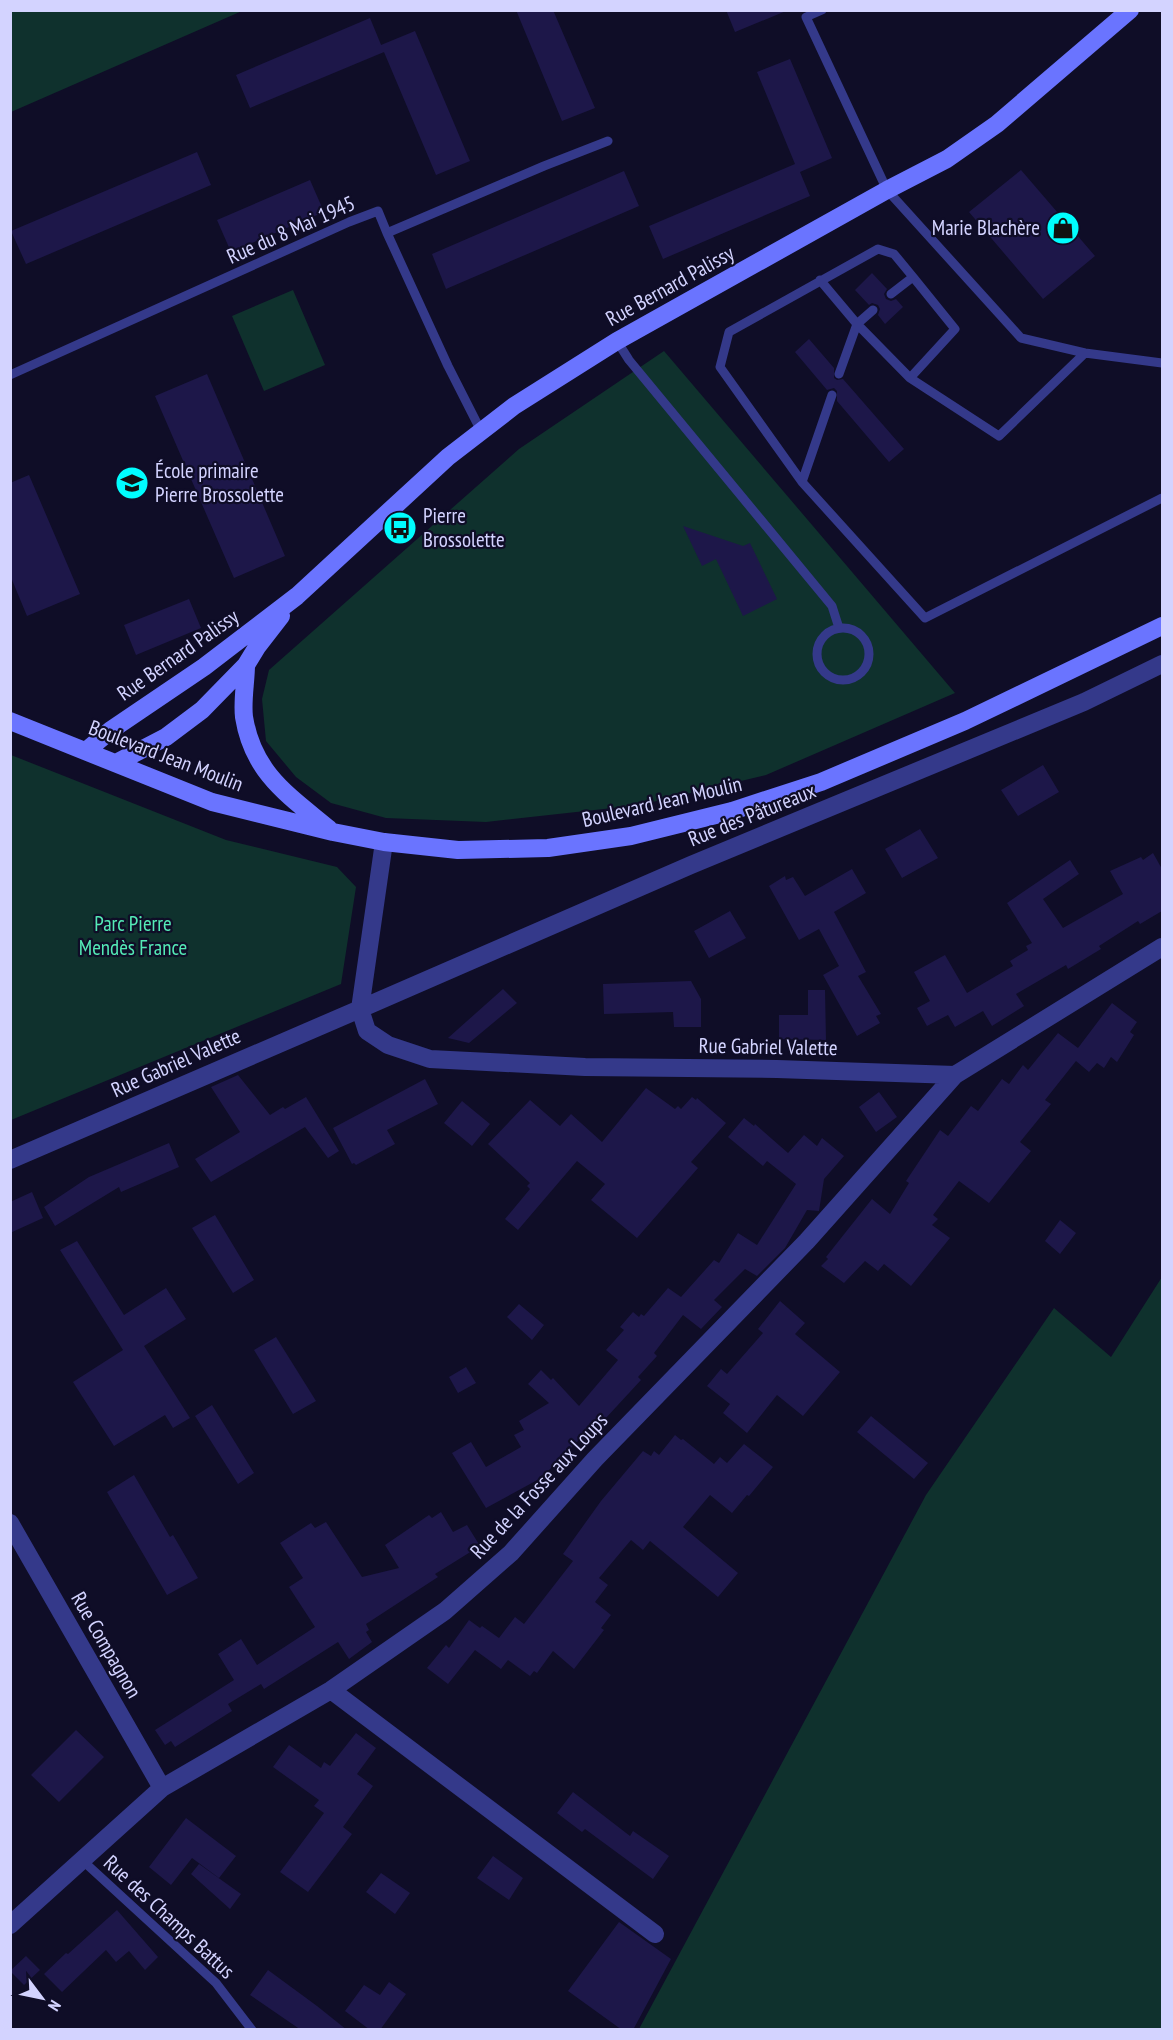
<svg xmlns="http://www.w3.org/2000/svg" width="1173" height="2040" viewBox="0 0 1173 2040" font-family="'PT Sans Narrow',sans-serif">
	<style>
		.green { fill: #0f312d }
		.building { fill: #1d1749 }
		.lines { fill: none; stroke-linecap: round; stroke-linejoin: round }
		.lane { stroke: #34398a; stroke-width: 9 }
		.street { stroke: #34398a; stroke-width: 18 }
		.secondary { stroke: #6a74ff; stroke-width: 18 }
		.labels { text-anchor: middle; stroke-width: 4.5; stroke-linejoin: round; paint-order: stroke }
		.poi-label { font-size: 21px; fill: #d3d3ff; stroke: #0f0d27; text-anchor: start }
		.street-label { font-size: 21px; fill: #d3d3ff; stroke: #0f0d27 }
		.park-label { font-size: 21px; fill: #54eab6; stroke: #0f0d27 }
	</style>
	<rect width="100%" height="100%" fill="#0f0d27"/>
	<path class="green" d="M11 10H242V11L11 112Z
		M293 290 325 365 264 391 232 316Z
		M664 351 955 693 766 775 640 805 486 822 386 818 331 803 296 777 266 741 262 699 269 670 519 449Z
		M11 755 226 840 337 867 356 887 341 984 11 1120Z
		M1162 1277V2029H639L926 1495 1054 1308 1111 1357Z"/>
	<path class="building" d="M516 10H553L595 108 562 121Z
		M726 10H786V11L735 32Z
		M370 18 384 52 250 108 236 75Z
		M415 31 470 161 436 175 381 45Z
		M790 59 832 158 800 172 810 196 663 259 649 226 795 164 757 72Z
		M197 152 211 185 26 264 11 231Z
		M1021 170 1095 256 1043 299 969 212Z
		M624 171 639 206 446 289 432 254Z
		M310 180 324 212 231 252 217 220Z
		M872 273 887 289 884 294 886 299 891 301 896 299 903 307 885 324 878 315 880 309 878 305 872 303 869 305 855 290Z
		M809 339 834 368V378L837 380 843 379 904 449 889 462 837 401V391L834 388 827 390 795 352Z
		M207 374 285 556 234 578 155 396Z
		M29 475 80 594 27 616 10 575V483Z
		M683 526 743 546 750 543 777 599 743 616 716 559 702 566Z
		M189 599 201 628 136 655 124 625Z
		M1043 765 1059 792 1018 816 1001 790Z
		M920 829 938 858 902 878 885 849Z
		M1153 853 1162 869V911L1140 924 1138 921 1099 946 1101 949 1068 969 1066 965 1016 994 1024 1006 992 1026 983 1011 955 1027 948 1015 927 1026 917 1008 930 1001 914 972 945 955 967 993 1013 966 1010 961 1028 950 1026 946 1032 943 1007 903 1070 860 1079 874 1043 899 1063 928 1123 894 1110 871 1141 857 1143 860Z
		M852 869 866 893 834 912 866 972 858 976 881 1014 876 1016 880 1023 857 1036 823 975 839 966 819 929 799 940 769 886 785 876 786 880 793 877 805 896Z
		M730 911 746 938 709 958 694 931Z
		M691 981 701 999V1027H674L673 1012 604 1014 603 984Z
		M503 989 517 1003 469 1043 448 1038Z
		M808 990H825L826 1040 779 1039V1015H808Z
		M1112 1003 1137 1022 1130 1032 1134 1035 1117 1062 1111 1057 1104 1068 1097 1063 1089 1072 1076 1061 1045 1100 1051 1104 1020 1142 1031 1151 989 1203 959 1181 933 1215 938 1219 932 1225 950 1238 911 1286 884 1264 878 1271 865 1261 844 1283 821 1266 828 1259 826 1257 872 1199 890 1214 909 1183 906 1181 940 1130 948 1136 971 1106 978 1111 1002 1079 1009 1084 1023 1065 1028 1070 1058 1033 1078 1048Z
		M238 1075 270 1115 283 1107 285 1109 306 1097 339 1151 328 1158 305 1127 211 1182 195 1159 240 1132 211 1087Z
		M425 1079 438 1104 387 1130 395 1144 356 1165 354 1163 352 1164 333 1128Z
		M646 1088 675 1109 678 1106 681 1109 692 1097 696 1100 697 1098 726 1123 691 1162 698 1168 637 1238 591 1200 605 1184 577 1161 518 1230 505 1219 530 1189 527 1186 530 1183 488 1144 530 1100 560 1126 571 1114 602 1142Z
		M879 1092 897 1117 876 1132 859 1107Z
		M462 1101 490 1124 472 1146 444 1123Z
		M744 1118 754 1126 755 1124 788 1153 804 1135 817 1146 822 1138 844 1156 824 1179 819 1211 807 1210 785 1248 757 1276 745 1269 714 1300 722 1307 701 1329 683 1315 654 1353 657 1356 638 1377 641 1380 593 1432 590 1429 541 1478 486 1508 452 1453 471 1442 486 1467 521 1447 514 1435 524 1430 519 1421 549 1403 528 1384 541 1370 551 1380 553 1378 579 1406 618 1360 606 1350 624 1330 620 1327 633 1312 639 1317 641 1314 644 1316 668 1288 681 1297 714 1260 719 1263 738 1233 757 1245 796 1184 767 1161 763 1166 728 1137Z
		M169 1143 179 1167 121 1192 119 1187 55 1226 44 1207 89 1177Z
		M32 1192 43 1218 10 1233V1202Z
		M215 1215 254 1280 233 1293 192 1228Z
		M1060 1220 1076 1233 1060 1254 1045 1241Z
		M77 1241 124 1315 166 1288 186 1319 144 1346 190 1418 173 1428 165 1415 114 1446 73 1382 123 1350 60 1250Z
		M780 1301 805 1323 795 1334 840 1372 803 1416 777 1395 747 1433 723 1413 730 1404 707 1386 721 1369 727 1374 763 1333 758 1329Z
		M519 1304 544 1325 532 1340 507 1317Z
		M276 1337 316 1401 293 1414 254 1350Z
		M466 1367 476 1383 458 1393 449 1377Z
		M212 1405 254 1473 238 1484 195 1416Z
		M871 1416 928 1463 914 1479 857 1432Z
		M675 1435 681 1440 683 1439 714 1464 720 1457 727 1463 744 1444 773 1467 749 1496 747 1495 732 1513 710 1495 683 1527 738 1573 718 1597 650 1541 643 1550 631 1540 599 1578 608 1585 595 1602 611 1615 601 1628 604 1630 574 1669 553 1651 537 1673 534 1671 530 1676 508 1660 501 1669 475 1650 448 1684 427 1668 446 1645 449 1648 469 1620 480 1628 482 1626 499 1638 515 1617 524 1624 573 1561 563 1554 601 1501 643 1451 651 1456 654 1451 659 1455Z
		M134 1475 170 1537 173 1535 198 1578 167 1595 107 1492Z
		M441 1512 453 1532 467 1525 480 1546 435 1574 438 1577 366 1624 369 1630 366 1632 372 1642 349 1659 338 1642 264 1689 261 1684 228 1704 232 1711 175 1747 171 1741 165 1745 155 1730 234 1680 218 1654 241 1639 257 1665 315 1627 289 1587 303 1578 280 1543 311 1523 315 1528 326 1522 362 1577 399 1568 385 1545 429 1515 432 1518Z
		M76 1730 104 1757 59 1802 31 1775Z
		M356 1733 376 1748 357 1774 373 1786 343 1827 352 1834 308 1892 280 1872 324 1813 314 1806 319 1800 273 1767 289 1745 321 1768 324 1762 330 1766Z
		M573 1792 630 1836 633 1831 669 1856 653 1879 585 1829 582 1832 557 1813Z
		M186 1818 236 1856 219 1878 192 1858 171 1885 149 1867Z
		M493 1856 523 1878 509 1900 477 1878Z
		M199 1864 241 1894 230 1909 191 1874Z
		M381 1873 410 1893 395 1914 366 1892Z
		M117 1910 158 1957 145 1970 129 1951 116 1962 106 1950 62 1992 44 1974 66 1953 68 1954Z
		M619 1922 671 1959 633 2030H622L568 1991Z
		M26 1956 40 1970 24 1985 10 1971Z
		M268 1970 317 2006 347 2030H301L250 1995Z
		M389 1982 406 1994 380 2030H370L345 2011 364 1985 380 1995Z"/>
	<g class="lines">
		<path class="lane" d="M822 10 806 17 887 190 1021 338 1085 353 1162 363
			M387 233 448 366 481 431
			M913 277 894 254 878 249 729 332 720 367 802 482 925 618 1162 498
			M820 280 857 324 910 378 999 436 1085 353
			M891 294 913 277 955 329 910 378
			M617 341 629 360 832 606 839 628
			M839 374 857 324 873 310
			M10 375 349 222 378 211 387 233 544 166 608 141
			M802 482 832 395
			M817 654a26 26 0 1 1 52 0a26 26 0 1 1-52 0Z
			M82 1860 216 1983 252 2030"/>
		<path class="street" d="M360 1009 691 865 1084 702 1162 664
			M360 1009 384 842
			M10 1160 360 1009 367 1031 388 1045 430 1059 585 1067 777 1069 955 1075 1162 947
			M10 1523 162 1788
			M331 1690 655 1934
			M10 1925 162 1788 331 1690 445 1611 511 1553 595 1459 807 1241 955 1075"/>
		<path class="secondary" d="M246 665C246 681 242 700 244 717 253 773 288 795 329 829
			M10 721 212 802 333 832 384 842 458 850 548 848 631 836 732 811 821 782 965 721 1162 626
			M86 751 111 730 204 667 297 596 448 457 514 406 617 341 887 190 947 159 997 124 1130 10
			M116 763 166 737 202 710 246 665 257 647 281 616"/>
	</g>
	<defs>
		<symbol id="shop-disc" viewBox="-11 -11 22 22"><circle r="9.5" fill="#00fdfe" stroke="#0f0d27"/><path d="M-5-2.5h2.3a2.7 3.5 0 0 1 5.4 0H5L5.5 6h-11ZM-1.5-2.5h3a1.5 2.3 0 0 0-3 0Z" fill="#111"/></symbol>
		<symbol id="school-disc" viewBox="-11 -11 22 22"><circle r="9.5" fill="#00fdfe" stroke="#0f0d27"/><path d="M0-5L7-2L0 1L-7-2ZM-4 1L0 2.5L4 1V4Q0 6-4 4Z" fill="#111"/></symbol>
		<symbol id="bus-disc" viewBox="-11 -11 22 22"><circle r="9.5" fill="#00fdfe" stroke="#0f0d27"/><path d="M-5-6H5V4H4V6H2V4H-2V6H-4V4H-5ZM-3.5-4V0h7V-4ZM-3.5 1.2v1.5H-2V1.2ZM2 1.2v1.5H3.5V1.2Z" fill="#111"/></symbol>
	</defs>
	<g fill-rule="evenodd">
		<use href="#shop-disc" x="1044" y="209" width="38" height="38"/>
		<use href="#school-disc" x="113" y="464" width="38" height="38"/>
		<use href="#bus-disc" x="381" y="509" width="38" height="38"/>
	</g>
	<g class="labels">
		<g class="poi-label">
			<text x="1040" y="235" text-anchor="end">Marie Blachère</text>
			<text x="155" y="478">École primaire<tspan x="155" dy="24">Pierre Brossolette</tspan></text>
			<text x="423" y="523">Pierre<tspan x="423" dy="24">Brossolette</tspan></text>
		</g>
		<g class="street-label">
			<text transform="translate(291 230) rotate(-24)" y="7">Rue du 8 Mai 1945</text>
			<text transform="translate(670 286) rotate(-29)" y="7">Rue Bernard Palissy</text>
			<text transform="translate(178 655) rotate(-35)" y="7">Rue Bernard Palissy</text>
			<text transform="translate(166 756) rotate(21)" y="7">Boulevard Jean Moulin</text>
			<text transform="translate(662 802) rotate(-13)" y="7">Boulevard Jean Moulin</text>
			<text transform="translate(752 815) rotate(-22)" y="7">Rue des Pâtureaux</text>
			<text transform="translate(768 1047) rotate(1)" y="7">Rue Gabriel Valette</text>
			<text transform="translate(176 1063) rotate(-24)" y="7">Rue Gabriel Valette</text>
			<text transform="translate(539 1486) rotate(-47)" y="7">Rue de la Fosse aux Loups</text>
			<text transform="translate(106 1645) rotate(60)" y="7">Rue Compagnon</text>
			<text transform="translate(169 1917) rotate(43)" y="7">Rue des Champs Battus</text>
		</g>
		<g class="park-label">
			<text x="133" y="931">Parc Pierre<tspan x="133" dy="24">Mendès France</tspan></text>
		</g>
	</g>
	<rect width="1173" height="2040" fill="none" stroke="#d3d3ff" stroke-width="24"/>
	<g transform="translate(42 1998) rotate(122)" stroke="#0f0d27" stroke-width="4.5" paint-order="stroke">
	<path d="M0-4.5L10 22L0 15L-10 22Z" fill="#d3d3ff"/>
	<text y="-9" font-size="16" font-weight="bold" text-anchor="middle" fill="#d3d3ff">N</text>
	</g>
</svg>
